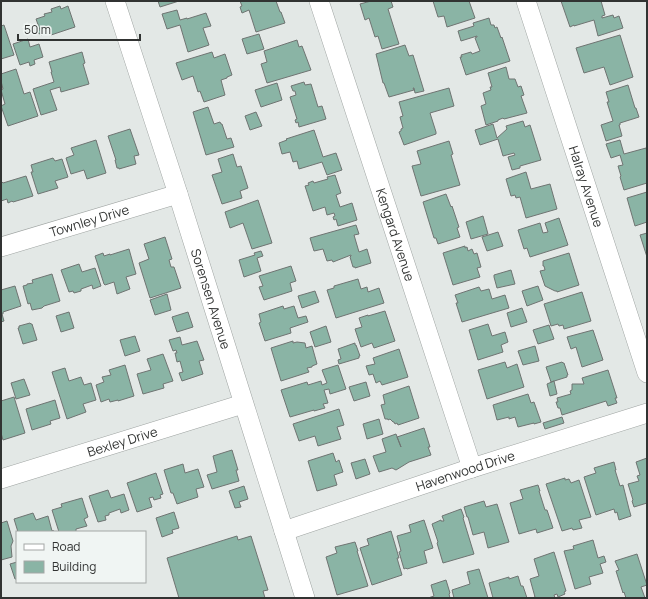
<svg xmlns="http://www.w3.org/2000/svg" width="648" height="599" viewBox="0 0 648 599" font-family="Manrope,sans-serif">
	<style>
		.building { fill: #8ab4a5; stroke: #6f7472 }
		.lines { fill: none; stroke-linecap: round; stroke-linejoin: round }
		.minor-casing { stroke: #9fa4a2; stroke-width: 20 }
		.minor { stroke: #fff; stroke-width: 19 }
		.labels { text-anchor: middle; stroke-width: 3; stroke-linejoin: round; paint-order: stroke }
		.street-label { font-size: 13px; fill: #313332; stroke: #f0f5f3 }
	</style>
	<rect width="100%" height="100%" fill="#e3e8e6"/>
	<path class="building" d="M158 1H179L160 7Z
		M240 1H276L280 12H281L285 23 256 32 249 10 242 13 240 7 242 6Z
		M371 1H391L393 7 388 9 399 44 382 49 378 36 375 37 369 18 365 20 360 4Z
		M433 1H469L475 18 447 27 444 16 438 17Z
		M561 1H601L605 15 602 16V18L613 15 614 18 619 16 623 28 598 36 594 20 574 26V25L570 27Z
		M60 6 61 9 68 6 75 27 51 35 50 32 41 35V33L39 34 38 30H40L36 19 45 16 44 14 52 12 51 9Z
		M177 10 180 20 187 18V19L206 13 211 26 203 28 209 45 188 52 180 25 167 29 162 14Z
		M489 18 491 25H494L495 28 497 27 501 38 502 37 510 61 466 75 460 57H462L461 55 471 52 472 54 480 51 475 38 477 37V36L461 41 458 31 474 26 473 23Z
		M4 25 14 55 1 59V26Z
		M259 34 264 49 247 54 242 39Z
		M620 35 633 77 610 85 604 67 584 73 576 48Z
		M28 39 30 47 39 44 43 57 34 60 35 64 30 66 29 62 20 65 13 44Z
		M297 40 299 47 302 46 311 70 267 83 261 64 267 62 264 51Z
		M405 45 409 56 413 55 424 91 415 93 414 88H413L414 90 389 97 384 83H383L376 54Z
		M82 52 85 63 83 64 89 84 61 92 60 87 50 90 57 110 41 115 33 89 54 82 51 72H52L49 62Z
		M212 52 214 58 225 54 232 75 227 77V78L221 80 225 95 204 102 200 91 198 92 193 76 182 80 176 63Z
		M506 67 509 79H515L518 87 521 86 524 95 521 96 527 113 504 119 503 118 498 120V121L486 125 481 106 486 104 483 93 491 90 490 87H492L488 73Z
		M16 69 24 94 30 92 38 116 8 126 1 106 5 104 1 90 3 89 1 81V74Z
		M304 82 305 85 311 84 318 107 322 106 326 119 299 127 298 122 296 123 295 120 297 119 290 97 296 95 295 91H293L291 86Z
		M277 83 282 100 261 107 255 90Z
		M628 85 635 108H636L639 117 620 123V125H619L622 136 606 141 601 125 613 121 607 102H609L606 92Z
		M449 88 454 106 430 113 436 132V134L404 145 399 132 401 131V129L403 128 400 117 403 116 399 102Z
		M208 107 214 124 220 122 221 124H222L227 139 231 138 234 147 206 155 193 112Z
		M256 112 262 126 250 130 245 116Z
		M523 121 525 127 530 125 541 160 520 166V168L512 170 508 157 515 155 514 153 503 156 498 139 480 145 475 130 493 124 497 138 507 129 506 126Z
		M130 129 139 155 134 156 136 164 119 169V168H117L115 160H116L108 136Z
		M314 130 323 157 336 153 342 170 327 175 322 162 299 169 297 161 293 162 290 152 282 154 279 143 287 140 286 139Z
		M96 140 106 173 87 179 84 170 71 174 66 158 74 155 71 148Z
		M620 140 624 154 646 148 647 152V183L624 190 620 177 621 176 618 166 623 165 620 155 611 158 606 144Z
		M449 141 453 154 451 155 460 185 421 196 412 166 421 164 417 151Z
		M233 154 237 167 241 166 248 188 240 191 242 198 222 204 212 175 222 172 218 159Z
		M53 158 55 161 62 159 68 177 55 181 58 188 38 194 31 172H33L31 165Z
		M526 172 531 189 550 184 557 209 526 218 520 197 516 198 515 195 511 196 506 179Z
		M335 175 341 193 336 195 340 207 352 203 357 220 338 226 336 219 334 220 333 217 335 216 334 213 327 215 325 207 313 211 305 186 309 185 308 183 313 181 314 183 328 179 327 177Z
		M26 176 33 196 13 202 12 201 8 203 7 199 1 201V182H2L3 183Z
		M647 192V222L635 226 627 198Z
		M446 194 451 207 452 206 459 227 457 228 460 237 438 244 436 238H434L423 202Z
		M258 200 272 243 252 249 243 223 230 228 225 212Z
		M483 216 488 234 471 239 466 222Z
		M559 218 568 245 530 257 527 248 524 249 518 230 540 223 543 233 548 232 545 223Z
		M356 225 359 234 354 235 359 252 367 249 371 263 355 268V267H353L350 257 351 256V255L333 262 332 260 327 261 323 249 314 251 310 238Z
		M498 232 503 246 487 251 482 237Z
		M647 233V257L640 235Z
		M165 237 172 259 169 260 171 267H174L181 288 150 298 139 263 149 259 144 244Z
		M465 246V248L467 247 468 251 472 249 474 254 477 253 481 267 477 268 480 277 453 285 443 253Z
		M129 249 136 274 126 277 130 289 117 294 114 282 105 285 104 284 95 256 103 253 104 256 110 254V255Z
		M261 251 263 256 257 258 261 271 244 277 239 260 255 255 254 253Z
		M569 253 579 285 557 292V291H555L545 286 540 271 545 270 544 266H543V261Z
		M79 264 82 272 95 268 101 286 93 289 92 285 81 289V291L74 293 73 291 69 292 61 270Z
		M291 266 296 281 290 283 292 291 264 300 259 287 263 286 259 276Z
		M511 270 515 284 497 288 494 277V275Z
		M52 274 60 301 44 306 42 308 32 310 30 303 28 304 23 286 27 285V284L33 283 32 280Z
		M358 279 361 289 367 287 368 292 379 288 384 303 336 318 327 290 334 288V286Z
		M15 286 21 306 3 312V314H2L4 321 1 322V290Z
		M538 286 543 300 527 306 522 291Z
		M479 287 481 291 489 289 492 299 505 295 509 308 462 322 456 303H458L455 295Z
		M315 291 319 302 302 308 298 296Z
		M582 292 591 321 564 329 563 325 559 326 558 324 551 326 544 304Z
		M167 294 171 310 155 315 150 300Z
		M283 306 284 309 294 306 298 318 306 316 308 322 290 328 291 333 265 341 259 323 261 322 259 314Z
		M522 308 527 322 511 327 507 313Z
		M385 311 395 341 374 348 372 343 361 347 355 329 362 327 359 318 368 315V316Z
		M69 312 74 328 61 332 56 316Z
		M188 312 193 327 177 332 172 317Z
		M30 323 31 324H32L37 340 23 344 18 328H19V326Z
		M488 324 492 336 505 332 508 342 501 345 503 352 478 360 469 330Z
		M549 325 554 339 538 344 533 330Z
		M326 326 331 342 315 347 310 332Z
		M593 330 603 360 582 367 576 347 571 349 567 337Z
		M135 336 140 351 125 356 120 340Z
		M180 337 182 345 197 341 204 360 199 361 203 374 182 381 179 373 183 372 180 361 177 362 175 353H177L176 350 173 351 169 340Z
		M293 341V343L297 342 305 343 306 348 312 346 317 364 312 366V367L307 368 309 372 281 381 271 348Z
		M355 343V345H356L360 356H359V358L339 364 338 360 341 359 338 349Z
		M535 346 539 361 523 365 518 351Z
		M399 349 408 377 382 385 380 381 376 383 373 374 369 375 366 366 375 364 373 358Z
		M163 354 173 381 163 384 164 388 143 394 137 374 151 370 147 359Z
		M505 362 507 368 517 364 524 387 487 399 478 370Z
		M562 362 563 363H564L568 375H567V377L551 382 546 367Z
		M125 365 134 396 118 401V400L110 402 109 399 101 402 96 385 104 382 102 377 111 375 109 370Z
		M338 365 346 389 330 394 329 389 324 390 328 403 323 404 325 408 314 411V410L290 417 281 390 307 382 308 385 321 381 322 385 327 383 322 370Z
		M65 368 69 381 81 377 84 385 91 383 96 400 83 404 86 412 67 419 52 372Z
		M608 370 617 398H615L617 403 608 406 606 401 562 415 560 408H558L556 402H558L557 398 571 394 570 391 572 390V384H584L582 378Z
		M24 379 30 395 16 399 11 383Z
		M554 381 557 394 550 396 547 384Z
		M366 382 370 396 354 401 349 387Z
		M409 386 419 418 398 425 397 423 395 424 394 422H393L390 419 388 420V419H385L381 405 385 404 383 395Z
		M528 394 531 403 534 402 541 422 534 424V423L518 427 515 417 509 419V417L497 420 493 405Z
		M14 397 25 433 3 440 1 433V401Z
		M55 400 60 418 50 421 51 424 32 430 26 409Z
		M339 409 344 425 337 427 341 439 318 446 315 436 299 441 293 424Z
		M562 417 564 423 545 429 543 423Z
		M379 419 383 434 367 439 363 424Z
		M424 428 430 447H428L431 455 409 462 396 470 392 468 379 472 373 456 386 452 382 439 396 434 401 447 397 437Z
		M232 450 238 470H236L239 481 212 489 207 475 217 472 213 456Z
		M333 453 336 462 339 460 343 472 334 475 337 485 317 491 308 461Z
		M647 458V503L634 507 632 501 633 500 628 484 639 481 637 476 640 475 636 462Z
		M365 459 370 474 356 479 351 463Z
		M614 462 616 470H615L620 486 623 485 629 509 631 516 619 520 617 512 615 513 614 509 596 515 584 477 596 473 594 468Z
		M183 464 185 473 198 469 204 487 196 489 198 497 177 504 173 493H171L164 470Z
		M156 473 163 494 160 495 161 498 154 500 153 497 149 498 152 507 137 512 127 483Z
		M565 478V480L569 479 571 483 579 480 591 517 579 520 582 528 573 530 572 528 562 531 546 484Z
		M538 485 540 491H539L545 510H547L553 528 537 533 536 529 519 534 510 503 523 499 520 490Z
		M244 486 248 499 239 502 241 507 235 508 229 491Z
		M108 490 111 498 124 494 129 510 121 513 120 509 109 513V515L105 516 106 520 98 522 89 496Z
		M82 498 88 517 84 519 87 526 76 529V532H59L52 510 62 507 61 504Z
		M484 501 486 507 497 504 509 542 488 548 484 532 473 535 468 517H467L464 507Z
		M461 509 464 517 463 518 474 554 443 563 437 543 438 542 432 524 441 520V521H444L442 516Z
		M174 512 179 528 172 530 173 533 162 537 156 518Z
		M33 513 36 520 48 516 52 531 53 530 54 532H18L14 519Z
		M424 520 433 548 424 551 427 563 407 569 406 568 404 569 399 552 401 551 397 536 411 532 409 525Z
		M7 521 13 541 11 546 12 557 1 560V523Z
		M391 531 399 558H397L402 575 372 585 360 548 369 545 367 539Z
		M237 536 238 540 251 536 268 590 263 591 265 598H179L167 558Z
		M593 540 598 558 604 556 606 562 600 564 603 573 589 577 591 584 575 589 564 551 574 549 573 546Z
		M355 542 358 551H357L368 586 337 595 326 557 337 553 335 547Z
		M554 552 566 591 564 592 565 594 558 597 557 594 554 595 555 598H535L534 597H535L530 579 539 576 534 559Z
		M637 554 647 585 641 587 645 598H626L624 592 623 593 616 571 619 570 615 561Z
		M17 562V579H15L10 564Z
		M479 569 488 598H454L452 590 470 584 467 572Z
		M518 576 521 586H523L527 598H493L489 583 509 577V579Z
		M446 580 450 593 449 594 450 598H428L434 596 431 585Z"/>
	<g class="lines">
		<defs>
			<g id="minor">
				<path id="s1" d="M115 1 178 194 305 598"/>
				<path id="s2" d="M319 1 472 468"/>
				<path id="s3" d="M526 1 647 373"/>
				<path id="s4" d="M1 247 178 194"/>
				<path id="s5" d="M1 479 243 404"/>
				<path id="s6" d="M284 531 472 468 647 413"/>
			</g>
		</defs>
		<use href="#minor" class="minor-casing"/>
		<use href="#minor" class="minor"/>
	</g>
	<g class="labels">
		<g class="street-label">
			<text dy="5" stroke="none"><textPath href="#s3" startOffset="195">Halray Avenue</textPath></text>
			<text dy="5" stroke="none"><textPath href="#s4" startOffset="92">Townley Drive</textPath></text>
			<text dy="5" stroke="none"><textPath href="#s2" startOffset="246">Kengard Avenue</textPath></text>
			<text dy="5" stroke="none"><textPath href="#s1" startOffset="313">Sorensen Avenue</textPath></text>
			<text dy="5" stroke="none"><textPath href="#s5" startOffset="127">Bexley Drive</textPath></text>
			<text dy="5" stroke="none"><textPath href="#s6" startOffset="191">Havenwood Drive</textPath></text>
		</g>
	</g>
	<rect width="648" height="599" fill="none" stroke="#313332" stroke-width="4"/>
	<rect x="16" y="531" width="130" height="52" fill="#f0f5f3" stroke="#a4a7a6"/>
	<rect x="24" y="544" width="20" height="6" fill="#ffffff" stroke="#a4a7a6"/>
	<text x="52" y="551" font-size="12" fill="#313332">Road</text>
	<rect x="24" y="561" width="20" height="12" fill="#8ab4a5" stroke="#a4a7a6"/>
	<text x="52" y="571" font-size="12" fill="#313332">Building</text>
	<path d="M18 34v6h122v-6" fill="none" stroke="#313332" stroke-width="2"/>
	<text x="24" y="34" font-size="12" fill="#313332" stroke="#f0f5f3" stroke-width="3" paint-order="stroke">50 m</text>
</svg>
